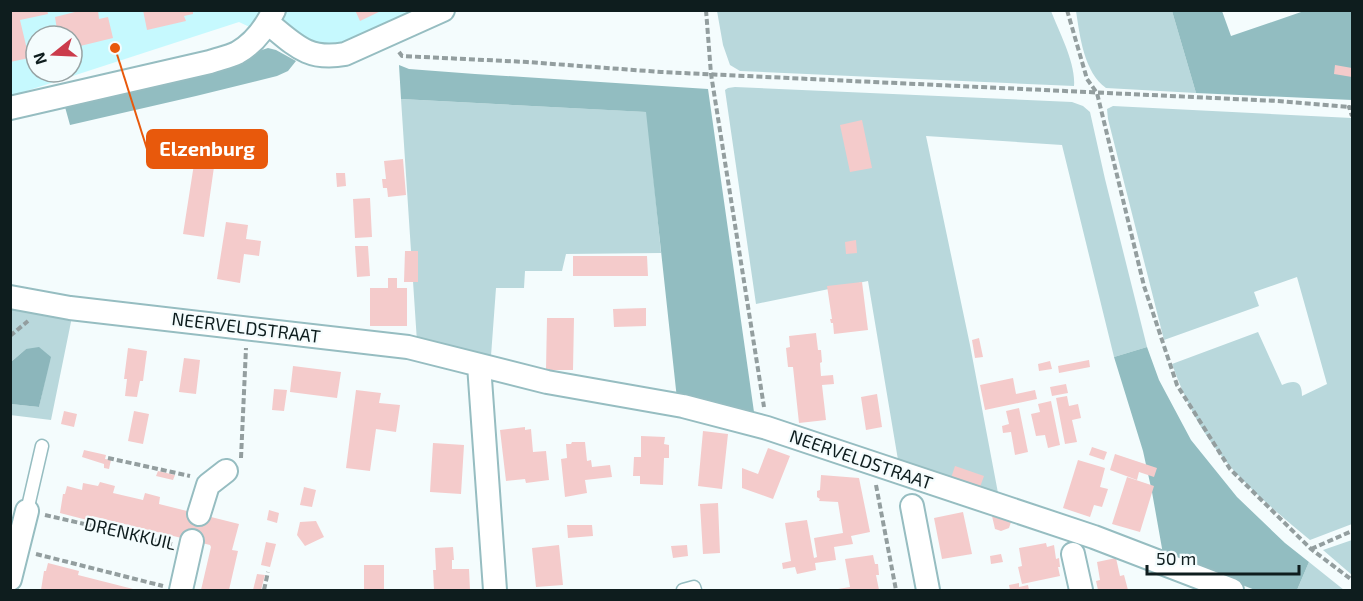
<svg xmlns="http://www.w3.org/2000/svg" width="1363" height="601" viewBox="0 0 1363 601" font-family="'Exo 2',sans-serif">
	<style>
		.built { fill: #c6f9fe; fill-rule: evenodd }
		.green { fill: #b9d8dc }
		.forest { fill: #92bdc1 }
		.water { fill: #8cb6bb }
		.building { fill: #f4cbcb }
		.lines { fill: none; stroke-linecap: round; stroke-linejoin: round }
		.lane-casing { stroke: #96bdc1; stroke-width: 15 }
		.street-casing { stroke: #96bdc1; stroke-width: 26 }
		.path { stroke: #939e9f; stroke-width: 4; stroke-dasharray: 6 3; stroke-linecap: butt }
		.lane { stroke: #fff; stroke-width: 12 }
		.street { stroke: #fff; stroke-width: 22 }
		.labels { text-anchor: middle; stroke-width: 4.5; stroke-linejoin: round; paint-order: stroke }
		.street-label { font-size: 18px; fill: #0e1d1e; stroke: #f4fcfd }
		.leader { fill: none; stroke: #e8590c; stroke-width: 2 }
		.callout-dot { fill: #e8590c; stroke: #f4fcfd; stroke-width: 2 }
		.callout { fill: #e8590c; stroke: #e8590c; stroke-width: 2 }
		.callout-label { font-size: 20px; text-anchor: middle; font-weight: bold; fill: #fff }
	</style>
	<rect width="100%" height="100%" fill="#f4fcfd"/>
	<path class="built" d="M10 11H445L323 61 239 22 11 96ZM36 36H72V72H36Z"/>
	<path class="green" d="M717 11H1051C1059 32 1076 63 1074 86L740 71 730 65 723 45Z
		M1076 11H1172L1196 93 1106 88C1084 72 1080 37 1076 11Z
		M735 87 1072 102 1083 106 1090 112 1105 179 1147 347 1114 357 1062 145 926 136 970 345 998 493 898 460 868 281 756 304 725 90 728 88Z
		M401 99 647 112 661 253 566 254 562 271H525L524 288H496L491 356 417 342Z
		M1113 106 1352 118V524L1310 540C1270 507 1228 472 1201 427 1189 407 1180 386 1172 364L1258 332 1282 385C1294 380 1302 380 1302 396L1327 384 1297 277 1254 292 1259 306 1164 340 1108 119 1107 109Z
		M11 305 72 317 51 420 10 415 11 404 39 407 50 357 26 349 11 362Z
		M1352 540V575L1323 550Z
		M1309 562 1344 590H1297Z"/>
	<path class="forest" d="M1172 11H1222L1231 36 1304 11H1352V100L1196 93Z
		M268 48 276 50 296 61 288 71 277 76 196 96 70 125 65 107 157 84Z
		M399 65 409 69 475 74 708 89 755 419 677 399 646 112 401 99Z
		M1147 347 1159 380 1191 440 1237 497 1285 543 1309 562 1297 590H1255L1163 554 1152 492 1143 451 1114 357Z"/>
	<path class="water" d="M39 347 51 357 39 407 11 404V362L26 349Z"/>
	<path class="building" d="M10 10H47L48 14 20 20 29 58 10 62Z
		M83 10H98L99 19 108 17 113 38 72 48V36H58L55 17Z
		M143 10H193V14L184 16 186 21 147 30Z
		M355 10H383L360 21Z
		M1335 65 1352 68V77L1334 74Z
		M862 120 872 168 850 172 840 125Z
		M403 159 406 195 388 197 387 188H383L382 179H386L384 161Z
		M194 164 214 167 204 237 183 234Z
		M336 173H345L346 186 337 187Z
		M370 198 372 237 355 238 353 199Z
		M226 222 248 225 246 239 261 241 259 256 244 254 240 283 217 279Z
		M856 240 857 253 846 254 845 242Z
		M355 246H368L370 276 357 277Z
		M405 251H418V282H404Z
		M573 256H647L648 276H573Z
		M388 278H397V288H407V326H370V288H388Z
		M862 282 868 330 834 334 833 323H831L830 319H832L827 286Z
		M646 308V326L614 327 613 309Z
		M547 318H574L573 370H546Z
		M816 333 818 350H821L822 362 820 363 821 376 833 375 834 384 822 385 826 420 799 423 793 367H788L786 348 790 347 789 336Z
		M979 338 983 357 975 358 972 340Z
		M128 348 147 351 143 381H140L137 397 125 396 127 379H124Z
		M184 358 200 360 196 394 179 392Z
		M1089 360 1090 367 1059 373 1058 366Z
		M1050 361 1052 369 1039 371 1038 364Z
		M293 366 341 372 337 398 290 392Z
		M1013 378 1016 394 1035 390 1037 399 985 410 980 385Z
		M1066 384 1068 393 1052 396 1050 387Z
		M274 389 287 390 284 411 272 410Z
		M356 390 381 393 379 403 400 405 396 432 376 429 370 471 346 468Z
		M877 394 882 427 866 430 861 397Z
		M1067 396 1069 406 1078 404 1081 418 1072 420 1077 442 1065 444 1056 398Z
		M1051 401 1060 445 1048 448 1045 435 1036 436 1031 414 1040 412 1038 404Z
		M1019 408 1028 452 1015 455 1011 432 1003 433 1002 426 1009 424 1006 411Z
		M64 411 77 414 74 427 61 424Z
		M134 411 149 414 143 444 128 441Z
		M525 427V430L531 429 533 452 546 451 549 480 526 483 525 479 506 481 500 430Z
		M703 431 728 434 722 489 698 486Z
		M641 436 665 437 664 444 669 445V458H664L663 485 640 484V476H633L634 457H641Z
		M572 442H585L587 461 591 460 592 467 610 465 612 477 585 480 587 493 565 497 561 459 567 458 566 444H571Z
		M433 443 464 445 461 494 430 492Z
		M1092 447 1107 452 1104 460 1089 455Z
		M768 448 790 456 773 499 742 488V468L758 474Z
		M84 450 106 455 105 459 111 460 109 469 104 468V464L82 457Z
		M1115 454 1157 468 1154 477 1139 472 1137 480 1110 470Z
		M1078 460 1105 468 1100 487 1108 489 1102 507 1094 505 1090 517 1063 508Z
		M955 466 984 476 980 487 951 478Z
		M158 471 175 475 173 480 156 476Z
		M821 475 859 478 870 532 851 536 853 544 834 547 836 560 815 563 816 570 797 574 795 567 783 569 782 563 791 561 785 523 807 520 814 558 817 557 814 538 843 533 838 502 819 501 820 499 817 497V491L820 490Z
		M1127 477 1154 486 1140 532 1112 524Z
		M100 482 115 486 113 493 143 500 145 493 160 497 159 504 239 524 232 550 238 551 229 590H201L211 547 210 545 92 516 91 521 60 513 63 494H65L67 486 82 490 83 483 98 486Z
		M304 487 316 490 312 507 300 505Z
		M718 503 720 553 703 554 700 504Z
		M269 510 279 513 277 523 267 520Z
		M963 512 972 554 942 559 934 518Z
		M992 516 1011 522 1009 528 1001 531 995 529Z
		M316 521 324 537 305 546 297 535 300 522Z
		M567 525H592L593 536 568 538Z
		M266 542 276 544 270 567 261 565Z
		M1046 543 1047 547 1054 545 1056 559 1059 558 1060 567H1058L1060 576 1022 584 1018 567 1022 566 1019 548Z
		M559 545 563 585 536 587 532 548Z
		M687 545 688 556 673 558 671 546Z
		M453 547 454 560H452V569H469L470 590H434L433 570H436L435 548Z
		M1001 554 1003 562 991 564 990 556Z
		M873 555 875 564H878L879 575H876L879 590H838V589L850 587 845 559Z
		M1116 558 1120 576 1124 575 1128 590H1098L1096 581 1100 580 1097 562Z
		M48 563 79 571 78 575 137 590H41L44 571H46Z
		M364 565H384V590H364Z
		M257 574 265 575 261 590H253Z
		M1019 583V587L1028 585 1029 590H1010L1009 585Z"/>
	<g class="lines">
		<defs>
			<path id="lane" d="M27 511 42 446
				M683 590 694 587 695 590"/>
			<path id="street" d="M268 23C295 45 308 61 345 54L443 10
				M10 108 210 62C218 59 229 57 237 53 253 44 266 27 274 10
				M10 297 70 308 408 347 547 382 683 406 767 428 1094 537 1232 590
				M479 365 495 590
				M912 506 928 590
				M199 514 208 485 226 471
				M1073 554 1081 590
				M10 579 27 511
				M181 590 192 541"/>
		</defs>
		<use href="#lane" class="lane-casing"/>
		<use href="#street" class="street-casing"/>
		<path class="path" d="M706 10 711 74 764 407
			M1067 10 1087 79 1097 93 1144 286 1177 385 1230 469 1311 549 1352 580
			M399 52 402 56 527 62 661 72 1278 101 1349 107
			M1352 108 1349 107 1352 116
			M10 336 28 321
			M108 458 190 476
			M241 458 246 348
			M876 485 896 590
			M45 515 172 544
			M1311 549 1352 531
			M36 554 163 586
			M264 590 268 572"/>
		<use href="#lane" class="lane"/>
		<use href="#street" class="street"/>
	</g>
	<g class="labels">
		<g class="street-label">
			<text transform="translate(246 328) rotate(7)" y="6">NEERVELDSTRAAT</text>
			<text transform="translate(861 460) rotate(19)" y="6">NEERVELDSTRAAT</text>
			<text transform="translate(130 534) rotate(13)" y="6">DRENKKUIL</text>
		</g>
	</g>
	<path class="leader" d="M115 48L147 149"/>
	<circle class="callout-dot" cx="115" cy="48" r="6"/>
	<rect class="callout" x="147" y="130" width="120" height="38" rx="6"/>
	<g class="callout-label">
		<text x="207" y="156">Elzenburg</text>
	</g>
	<rect width="1363" height="601" fill="none" stroke="#0e1d1e" stroke-width="24"/>
	<g transform="translate(54 54) rotate(252)"><circle r="28" fill="#f4fcfd" stroke="#98a3a4" stroke-width="1.5"/>
	<path d="M0-4.5L10 22L0 15L-10 22Z" fill="#cb3b4b"/>
	<text y="-9" font-size="16" font-weight="bold" text-anchor="middle" fill="#0e1d1e">N</text>
	</g>
	<path d="M1147 565v9h152v-9" fill="none" stroke="#0e1d1e" stroke-width="3"/>
	<text x="1156" y="565" font-size="18" fill="#0e1d1e" stroke="#f4fcfd" stroke-width="4.5" paint-order="stroke">50 m</text>
</svg>
